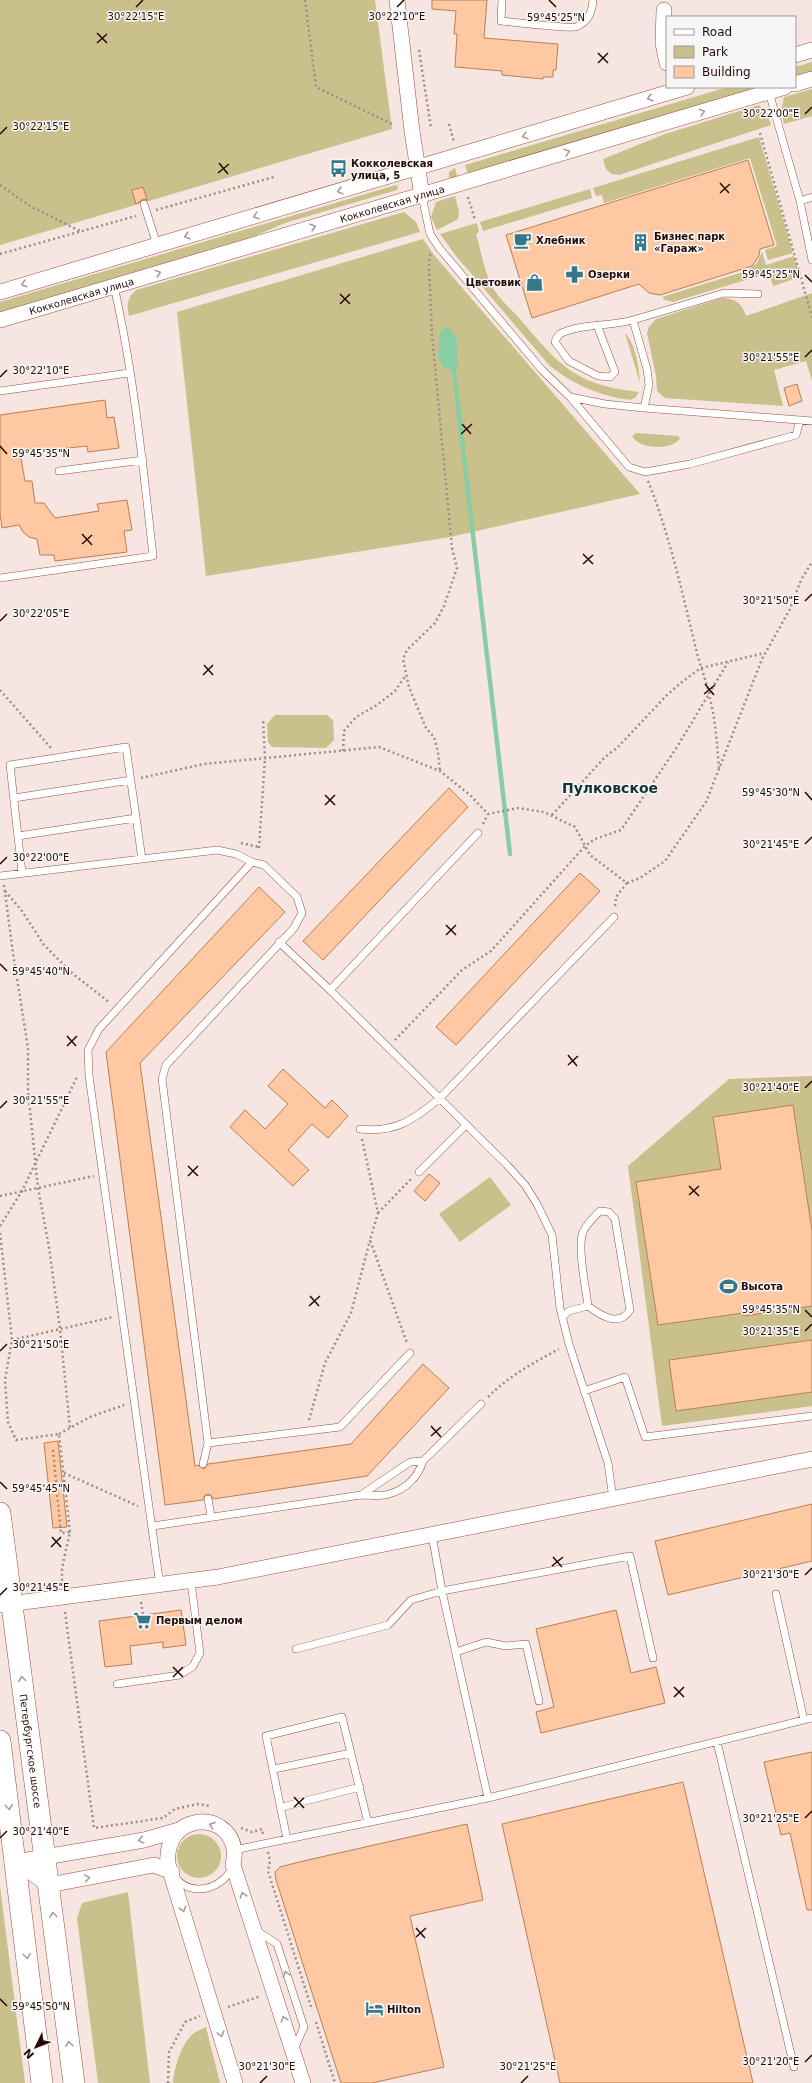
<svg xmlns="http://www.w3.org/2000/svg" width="812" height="2083" viewBox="0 0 812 2083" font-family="'DejaVu Sans',sans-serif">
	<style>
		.green { fill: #cac08c }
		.water { fill: #89cda5 }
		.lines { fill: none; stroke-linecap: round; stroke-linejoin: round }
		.stream { stroke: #89cda5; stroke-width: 4.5 }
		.building { fill: #fec9a2; stroke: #bc7f4f }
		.lane-casing { stroke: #97513c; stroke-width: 8 }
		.street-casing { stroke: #97513c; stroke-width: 16 }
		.secondary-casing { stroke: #97513c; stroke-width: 22 }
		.path { stroke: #a18c86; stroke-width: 2.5; stroke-dasharray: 2 3; stroke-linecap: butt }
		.lane { stroke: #fff; stroke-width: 7 }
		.street { stroke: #fff; stroke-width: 15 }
		.secondary { stroke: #fff; stroke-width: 21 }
		.oneway { stroke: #a89d9b }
		.ticks { fill: none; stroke: #260b04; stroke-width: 1.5 }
		.labels { text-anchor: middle; stroke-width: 3; stroke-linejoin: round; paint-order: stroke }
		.poi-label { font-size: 10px; font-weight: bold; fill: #260b04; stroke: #f6f6f6; text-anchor: start }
		.street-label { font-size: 10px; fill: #260b04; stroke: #f6f6f6 }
		.district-label { font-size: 14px; font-weight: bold; fill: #113139; stroke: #f6f6f6 }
		.ticks-label { font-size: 10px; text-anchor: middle; fill: #260b04; stroke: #f6f6f6; stroke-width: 3; stroke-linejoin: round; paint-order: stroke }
	</style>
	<rect width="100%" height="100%" fill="#f6e5e0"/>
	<path class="green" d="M0 0H375L392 129 0 245Z
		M812 62V74L795 79V67Z
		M728 87H768L469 176 465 165Z
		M812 89V116L784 124 781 112 784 97Z
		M759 105 768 117 771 125 619 175 612 174 606 169 603 159 665 134Z
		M759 137 793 253 768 260 765 250 777 246 750 158 604 203 602 195 596 196 593 188Z
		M455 168 458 179 451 180 449 177V172Z
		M396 185 398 187 397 190 285 223 226 248 0 313V302Z
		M590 189 592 198 483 231 480 222Z
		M455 196 459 212 458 219 437 230 431 217 436 202Z
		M404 212 416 222 420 232 129 316C126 305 128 297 136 290Z
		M477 223 479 232 476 234C481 250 484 271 492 286 498 298 511 309 520 319 559 365 575 385 639 392L635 398 630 400C598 395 574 385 549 365L456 256 440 234Z
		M423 239 434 255 640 494 450 537 206 576 177 312Z
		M762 252 766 265 794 256 800 277 773 286 769 273 673 302 665 300 662 297 746 271 757 263Z
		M812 293V381L806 361 774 370 783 406 665 398 657 391 656 376 647 333 649 327 656 319 722 298C736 298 742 304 746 316Z
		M625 333C636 345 639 367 640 383Z
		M636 433 678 436 680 439C671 450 639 450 632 436Z
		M275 715H327L333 720 334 740 326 748 272 747 268 742 267 724Z
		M812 1076V1406L662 1426 628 1166 729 1079Z
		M490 1177 511 1205 460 1242 439 1214Z
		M177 1856a22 22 0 1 1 44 0a22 22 0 1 1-44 0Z
		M0 1886 25 2083H0Z
		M128 1892 150 2083H98L77 1918 82 1903Z
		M206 2027 220 2083H173C174 2068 182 2042 194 2033 197 2031 202 2029 206 2027Z"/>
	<path class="water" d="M445 327 452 330 457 340 458 368 454 371 444 368 438 358 440 332Z"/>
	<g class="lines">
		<path class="stream" d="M454 371 510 854"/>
	</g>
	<path class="building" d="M432 0H487L484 38 558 44 556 70H553V77H543V79L502 75V71L455 67 457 34H454L456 11 432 9Z
		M748 160 774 245 760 249 759 256 752 266 660 295 649 293 639 284 532 318 506 235Z
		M143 187 147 200 143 199 136 204 132 190Z
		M797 384 802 401 789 406 784 388Z
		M105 400 107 418 114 417 119 448 88 452 87 446 20 453 25 481H32L35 503H44L55 518 99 511 97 504 127 500 132 530 124 531 127 552 55 561 54 555H40L37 539 29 537 23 532 19 525 2 528 0 513V415Z
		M449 788 468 807 323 960 303 941Z
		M580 873 600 891 456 1045 436 1027Z
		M259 887 285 912 140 1063 195 1466 198 1465 204 1469 208 1464 351 1444 423 1364 449 1388 367 1476 213 1499 212 1496 208 1494 205 1495 203 1500 165 1505 106 1052Z
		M283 1069 325 1108 332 1100 348 1116 328 1138 312 1124 288 1150 309 1170 293 1186 230 1127 245 1110 265 1129 288 1104 268 1086Z
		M793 1105 812 1231V1306L744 1316 743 1313 658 1325 636 1182 721 1169 713 1117Z
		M429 1174 440 1183 425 1201 414 1191Z
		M812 1340V1392L676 1411 669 1360Z
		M58 1441 67 1527 53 1528 44 1443Z
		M812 1504V1561L668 1595 655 1541Z
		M181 1610 186 1645 163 1648V1642L130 1646 132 1664 105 1667 99 1621Z
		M616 1610 631 1673 656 1667 665 1703 541 1733 536 1712 554 1707 536 1629Z
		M812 1752V1910H807L790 1833 781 1835 764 1762Z
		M683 1782 753 2083H560L502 1824Z
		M467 1824 483 1900 410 1916 444 2067 372 2083H341L276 1880 275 1872 280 1867 299 1862Z"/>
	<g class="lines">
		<defs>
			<path id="lane" d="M502 0 501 21C512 22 569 29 576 27 588 22 592 13 593 0
				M769 92 800 201 812 260
				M422 196 430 234 440 249 542 370 570 397 605 404 644 408 812 421
				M800 201 812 197
				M144 204 157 245
				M633 320 724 293 758 294
				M597 325 615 372 610 377 598 376 569 361 555 342C556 339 557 336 560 334 577 324 613 326 633 320L647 369 649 385 644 408
				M0 391 129 373
				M570 397 629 467 645 472 690 464 796 435 800 420
				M59 471 143 460
				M0 578 153 556C143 466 134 375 114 286
				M14 798 131 780
				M18 836 136 818
				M22 873 10 765 126 747 142 859
				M0 876 217 850 236 854 252 862 264 865 297 897 302 913 294 928 166 1065 162 1079 208 1443 340 1427 410 1353
				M279 942 330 990 507 1165 525 1185 537 1204 552 1235 560 1308 569 1344 608 1463 613 1499
				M330 990 478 833
				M360 1129C396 1133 413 1120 440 1098L614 917
				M419 1172 466 1125
				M562 1317 569 1311 588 1306C600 1315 619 1328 630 1310L615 1219 609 1212 600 1211C594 1217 587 1223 583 1232 577 1247 586 1289 588 1306
				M584 1391 625 1377 645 1437 812 1416
				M203 1464 208 1443
				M361 1495 410 1462 423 1461 481 1404
				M208 1499 211 1516
				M153 1526 361 1495C369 1495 381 1497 389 1494 406 1489 418 1477 423 1461
				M432 1535 442 1591 488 1798
				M160 1586 89 1076 88 1050 99 1029 252 862
				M776 1594 804 1720
				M296 1649 388 1625 411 1600 442 1591 630 1556 653 1658
				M456 1652 486 1642 506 1646 526 1644 539 1701
				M117 1684 180 1675 193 1666 200 1653 191 1582
				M717 1742 794 2067
				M274 1769 351 1753
				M282 1807 360 1787
				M287 1839 266 1736 342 1717 368 1823
				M234 1850 488 1798 812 1718
				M175 1877C191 1898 222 1889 232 1868
				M257 1931 277 1944 304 2027 294 2049"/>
			<g id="street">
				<path d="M397 0 412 131 422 196"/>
				<path d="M664 10 663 43 667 63"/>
				<path d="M795 55 812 50"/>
				<path d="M795 84 812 79"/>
				<path d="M0 292 687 87"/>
				<path id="s1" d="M0 320 785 87"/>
				<path d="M0 1605 218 1577 812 1459"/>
				<path d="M16 1862 49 1885 154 1865 172 1872"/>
				<path d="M16 1862 144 1840 179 1830"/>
				<path d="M235 2083 168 1864C163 1814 227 1808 234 1849 235 1854 234 1860 233 1865L303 2083"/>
			</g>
			<g id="secondary">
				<path id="s2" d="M0 1513 74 2083"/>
				<path d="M0 1741 42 2083"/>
			</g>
		</defs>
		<use href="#lane" class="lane-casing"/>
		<use href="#street" class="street-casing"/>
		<use href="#secondary" class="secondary-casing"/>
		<path class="path" d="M305 0 316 87 394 125
			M419 50 431 128
			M449 124 454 142
			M760 133 812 317
			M0 185 30 206 80 231
			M468 197 475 220
			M156 210 274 177
			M0 254 136 216
			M430 254 429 266 432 335 452 548 457 568 444 606 435 623 407 650 403 659 409 687 426 728 434 737 438 752 440 771
			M648 481C670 536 682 592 696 649 700 666 707 682 710 699 716 722 717 745 719 769
			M0 690 51 748
			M343 751 344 731 356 717 377 705 395 691 406 675
			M141 778 204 764 379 747 440 771 470 795 488 814 518 808 544 812 575 827 590 855 627 883 616 897 615 907
			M552 815 605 757 618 747 667 695 683 681 701 668 765 653
			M483 824 488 814
			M241 843 259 847
			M259 848 265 758 263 719
			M627 883 640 878 665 861 706 802 762 659 790 609 801 580 812 562
			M4 885 13 953 28 1048V1091L38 1188 49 1247 60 1329 70 1428
			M5 891 22 911 44 945 73 974 109 1002
			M395 1040 462 970 491 951 585 846 595 839 621 830 677 747 728 662
			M362 1139 378 1213 370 1240 407 1343
			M0 1196 94 1176
			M378 1213 412 1178
			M0 1226 22 1191 78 1075
			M0 1233 12 1340 5 1380 8 1422 16 1440 59 1434 70 1532
			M12 1340 113 1317
			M488 1397C509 1376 533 1363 559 1349
			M309 1420 325 1363 351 1313 370 1240
			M59 1434 90 1417 124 1405
			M53 1450 61 1533 70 1532 62 1568V1583
			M64 1473 138 1506
			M141 1602 143 1615
			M65 1612 94 1828 163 1818 175 1809 198 1804 210 1806
			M241 1828 252 1832 262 1829 263 1834
			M268 1852 270 1861 268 1871 312 2010
			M228 2007 261 1996
			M316 2022 335 2083
			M168 2083 169 2052 185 2022 200 2016"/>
		<use href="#lane" class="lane"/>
		<use href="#street" class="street"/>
		<use href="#secondary" class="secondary"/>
	</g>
	<defs><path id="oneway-chevron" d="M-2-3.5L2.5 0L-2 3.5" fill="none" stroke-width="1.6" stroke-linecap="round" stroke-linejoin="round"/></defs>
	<g class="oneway">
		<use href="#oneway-chevron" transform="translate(650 98) rotate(163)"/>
		<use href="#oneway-chevron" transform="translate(702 112) rotate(-17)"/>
		<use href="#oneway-chevron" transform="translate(525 136) rotate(163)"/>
		<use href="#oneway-chevron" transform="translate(567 152) rotate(-17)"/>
		<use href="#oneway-chevron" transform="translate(340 191) rotate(164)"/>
		<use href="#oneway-chevron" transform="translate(256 216) rotate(164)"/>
		<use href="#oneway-chevron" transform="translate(313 227) rotate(-16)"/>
		<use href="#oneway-chevron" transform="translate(187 236) rotate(164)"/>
		<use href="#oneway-chevron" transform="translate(158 273) rotate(-17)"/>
		<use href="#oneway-chevron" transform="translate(24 284) rotate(163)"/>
		<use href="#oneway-chevron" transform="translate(22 1679) rotate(-98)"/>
		<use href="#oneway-chevron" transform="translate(9 1807) rotate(83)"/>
		<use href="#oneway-chevron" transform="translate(212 1825) rotate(-160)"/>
		<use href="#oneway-chevron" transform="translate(141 1840) rotate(168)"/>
		<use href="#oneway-chevron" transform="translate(87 1878) rotate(-10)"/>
		<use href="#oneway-chevron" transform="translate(243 1895) rotate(-108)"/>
		<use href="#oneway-chevron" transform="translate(183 1909) rotate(73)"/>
		<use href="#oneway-chevron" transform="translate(53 1915) rotate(-97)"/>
		<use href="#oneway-chevron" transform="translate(27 1956) rotate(83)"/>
		<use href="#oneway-chevron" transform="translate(286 1974) rotate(-108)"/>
		<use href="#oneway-chevron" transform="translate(284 2019) rotate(-108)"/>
		<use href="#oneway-chevron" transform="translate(221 2034) rotate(74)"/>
		<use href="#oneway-chevron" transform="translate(69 2044) rotate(-97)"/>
	</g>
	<path class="ticks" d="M549 0 556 7M136 7 143 0M397 7 404 0M97 33 107 43M97 43 107 34M598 53 608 63M598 63 608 53M805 114 812 107M0 134 7 127M219 163 228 174M218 173 229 164M720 183 729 193M720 193 730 184M805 275 812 282M340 294 350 304M340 304 350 294M805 357 812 350M0 377 7 370M462 424 471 434M461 434 472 424M0 446 7 454M82 534 92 545M82 544 92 535M583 554 593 564M583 564 593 555M805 601 812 594M0 621 7 614M204 665 213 675M203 675 213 665M705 684 714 695M704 694 715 685M805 792 812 800M325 795 335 805M325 805 335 795M805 844 812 837M0 864 7 857M446 925 456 935M446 935 456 925M0 964 7 971M67 1036 76 1046M67 1046 77 1036M568 1055 577 1066M568 1065 578 1056M805 1088 812 1081M0 1108 7 1101M188 1166 198 1176M188 1176 198 1166M689 1186 699 1196M689 1195 699 1186M310 1296 319 1306M309 1306 320 1296M805 1310 812 1317M805 1331 812 1324M0 1351 7 1344M431 1426 441 1437M431 1436 441 1427M0 1482 7 1489M52 1537 61 1547M51 1547 61 1537M553 1557 562 1567M552 1566 563 1557M805 1575 812 1568M0 1595 7 1588M173 1667 183 1677M173 1677 183 1667M674 1687 684 1697M674 1697 684 1687M294 1797 304 1808M294 1807 304 1798M805 1818 812 1811M0 1838 7 1831M416 1928 425 1938M416 1937 426 1928M0 1999 7 2006M805 2062 812 2055M260 2083 267 2076M521 2083 528 2076"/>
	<defs>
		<symbol id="bus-bare" viewBox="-9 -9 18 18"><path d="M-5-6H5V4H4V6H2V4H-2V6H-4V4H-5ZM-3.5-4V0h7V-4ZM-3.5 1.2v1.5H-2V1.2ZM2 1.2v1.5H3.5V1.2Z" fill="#36788a" stroke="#f6f6f6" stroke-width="2.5" paint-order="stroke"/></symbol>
		<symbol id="cafe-bare" viewBox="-9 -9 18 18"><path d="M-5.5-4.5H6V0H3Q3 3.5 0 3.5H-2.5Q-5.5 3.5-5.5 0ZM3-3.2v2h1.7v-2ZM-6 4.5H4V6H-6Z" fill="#36788a" stroke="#f6f6f6" stroke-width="2.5" paint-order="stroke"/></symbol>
		<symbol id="building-bare" viewBox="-9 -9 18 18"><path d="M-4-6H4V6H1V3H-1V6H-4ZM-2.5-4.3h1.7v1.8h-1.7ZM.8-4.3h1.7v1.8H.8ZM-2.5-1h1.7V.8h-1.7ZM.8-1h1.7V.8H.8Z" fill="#36788a" stroke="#f6f6f6" stroke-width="2.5" paint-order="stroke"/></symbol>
		<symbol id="pharmacy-bare" viewBox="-9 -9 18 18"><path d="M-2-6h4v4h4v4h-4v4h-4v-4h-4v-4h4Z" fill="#36788a" stroke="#f6f6f6" stroke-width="2.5" paint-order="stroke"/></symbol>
		<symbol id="shop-bare" viewBox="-9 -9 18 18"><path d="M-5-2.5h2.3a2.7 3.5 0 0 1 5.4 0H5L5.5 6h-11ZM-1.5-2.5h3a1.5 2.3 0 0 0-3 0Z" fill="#36788a" stroke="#f6f6f6" stroke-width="2.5" paint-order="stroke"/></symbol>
		<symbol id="stadium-bare" viewBox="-9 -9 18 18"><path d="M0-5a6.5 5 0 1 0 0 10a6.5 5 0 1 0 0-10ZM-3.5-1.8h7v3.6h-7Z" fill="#36788a" stroke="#f6f6f6" stroke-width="2.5" paint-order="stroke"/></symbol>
		<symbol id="supermarket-bare" viewBox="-9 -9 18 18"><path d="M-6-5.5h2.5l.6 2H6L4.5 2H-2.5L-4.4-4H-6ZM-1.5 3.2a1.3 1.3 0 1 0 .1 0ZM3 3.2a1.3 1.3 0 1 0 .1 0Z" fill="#36788a" stroke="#f6f6f6" stroke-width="2.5" paint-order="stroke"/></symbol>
		<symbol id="hotel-bare" viewBox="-9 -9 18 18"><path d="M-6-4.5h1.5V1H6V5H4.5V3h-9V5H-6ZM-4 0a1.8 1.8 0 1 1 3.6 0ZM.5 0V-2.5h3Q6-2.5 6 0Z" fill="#36788a" stroke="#f6f6f6" stroke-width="2.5" paint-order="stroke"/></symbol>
	</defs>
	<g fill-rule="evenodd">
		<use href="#bus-bare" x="326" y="156" width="25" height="25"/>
		<use href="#cafe-bare" x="510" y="228" width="25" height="25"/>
		<use href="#building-bare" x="628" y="230" width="25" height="25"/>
		<use href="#pharmacy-bare" x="562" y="262" width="25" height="25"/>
		<use href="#shop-bare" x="522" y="270" width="25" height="25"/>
		<use href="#stadium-bare" x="716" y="1274" width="25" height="25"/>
		<use href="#supermarket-bare" x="130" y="1608" width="25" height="25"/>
		<use href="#hotel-bare" x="362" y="1996" width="25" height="25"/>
	</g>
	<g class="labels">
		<g class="poi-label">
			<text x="351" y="167">Кокколевская<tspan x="351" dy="12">улица, 5</tspan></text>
			<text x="654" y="240">Бизнес парк<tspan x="654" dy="12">«Гараж»</tspan></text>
			<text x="536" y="244">Хлебник</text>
			<text x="588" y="278">Озерки</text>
			<text x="521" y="286" text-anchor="end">Цветовик</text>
			<text x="741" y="1290">Высота</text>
			<text x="156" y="1624">Первым делом</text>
			<text x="387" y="2013">Hilton</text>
		</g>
		<g class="street-label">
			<text dy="4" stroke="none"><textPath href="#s1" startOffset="409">Кокколевская улица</textPath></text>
			<text dy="4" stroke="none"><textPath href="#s1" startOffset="85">Кокколевская улица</textPath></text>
			<text dy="4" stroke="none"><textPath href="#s2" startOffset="240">Петербургское шоссе</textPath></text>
		</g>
		<g class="district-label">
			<text x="610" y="793">Пулковское</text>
		</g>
	</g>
	<g class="ticks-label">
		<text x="136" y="20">30°22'15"E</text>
		<text x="397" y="20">30°22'10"E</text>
		<text x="556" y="21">59°45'25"N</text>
		<text x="771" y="117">30°22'00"E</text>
		<text x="41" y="130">30°22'15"E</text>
		<text x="771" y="278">59°45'25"N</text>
		<text x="771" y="361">30°21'55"E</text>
		<text x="41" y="374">30°22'10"E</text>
		<text x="41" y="457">59°45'35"N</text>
		<text x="771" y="604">30°21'50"E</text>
		<text x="41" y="617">30°22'05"E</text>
		<text x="771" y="796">59°45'30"N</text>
		<text x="771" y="848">30°21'45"E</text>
		<text x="41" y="861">30°22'00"E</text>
		<text x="41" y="975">59°45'40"N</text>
		<text x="771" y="1091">30°21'40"E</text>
		<text x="41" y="1104">30°21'55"E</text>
		<text x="771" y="1313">59°45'35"N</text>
		<text x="771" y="1335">30°21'35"E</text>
		<text x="41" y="1348">30°21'50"E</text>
		<text x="41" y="1492">59°45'45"N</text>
		<text x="771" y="1578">30°21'30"E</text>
		<text x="41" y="1591">30°21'45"E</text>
		<text x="771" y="1822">30°21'25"E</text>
		<text x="41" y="1835">30°21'40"E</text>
		<text x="41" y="2010">59°45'50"N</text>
		<text x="771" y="2065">30°21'20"E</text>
		<text x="267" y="2070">30°21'30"E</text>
		<text x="528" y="2070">30°21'25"E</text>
	</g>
	<rect x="666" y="16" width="130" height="72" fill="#f6f6f6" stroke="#a39895"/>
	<rect x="674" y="29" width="20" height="6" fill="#ffffff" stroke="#a39895"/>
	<text x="702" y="36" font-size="12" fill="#260b04">Road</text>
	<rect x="674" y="46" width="20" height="12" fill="#cac08c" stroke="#a39895"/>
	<text x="702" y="56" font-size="12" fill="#260b04">Park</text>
	<rect x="674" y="66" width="20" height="12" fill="#fec9a2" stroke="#a39895"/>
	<text x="702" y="76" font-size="12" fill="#260b04">Building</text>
	<g transform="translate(36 2047) rotate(227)" stroke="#f6f6f6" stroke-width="3" paint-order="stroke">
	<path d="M0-3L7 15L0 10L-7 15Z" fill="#260b04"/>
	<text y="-6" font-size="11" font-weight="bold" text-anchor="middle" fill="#260b04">N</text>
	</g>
</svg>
